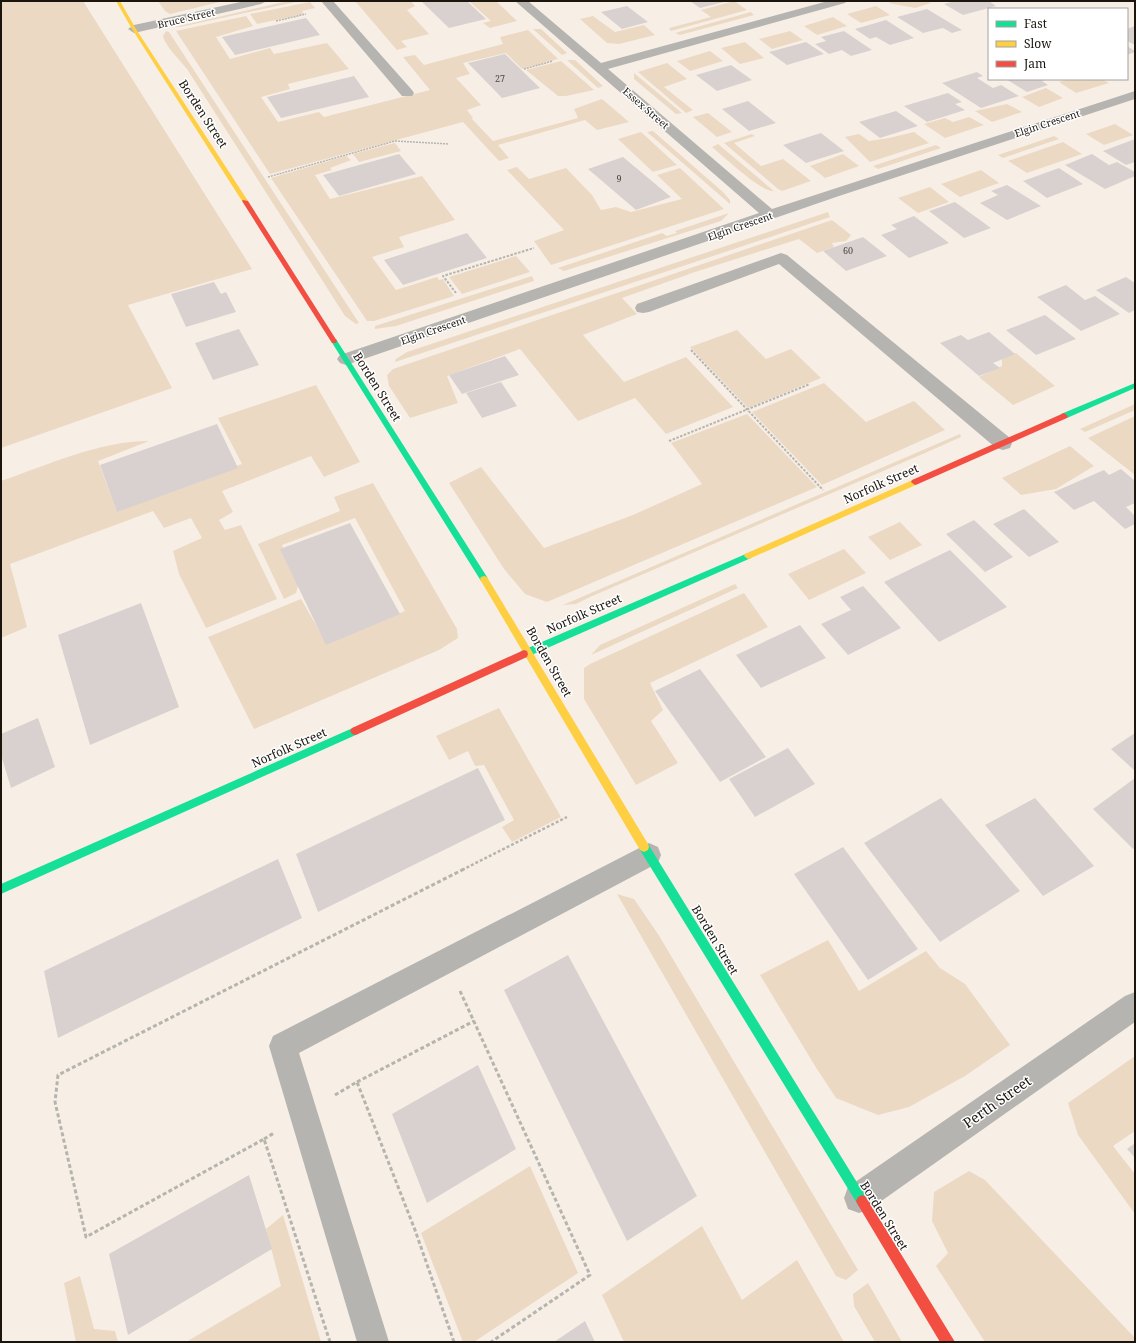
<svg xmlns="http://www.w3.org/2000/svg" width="1136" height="1343" viewBox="0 0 1136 1343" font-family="'Noto Serif',serif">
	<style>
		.green { fill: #ebd9c3 }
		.building { fill: #d9d1cf }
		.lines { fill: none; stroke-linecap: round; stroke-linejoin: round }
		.path-far3 { stroke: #b6b4af; stroke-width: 1.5; stroke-dasharray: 2 1; stroke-linecap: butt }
		.path-far2 { stroke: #b6b4af; stroke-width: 2; stroke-dasharray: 2.5 1.5; stroke-linecap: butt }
		.path-far1 { stroke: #b6b4af; stroke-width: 2.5; stroke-dasharray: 3 2; stroke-linecap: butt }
		.path { stroke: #b6b4af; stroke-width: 3; stroke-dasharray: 4 2.5; stroke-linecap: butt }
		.lane { fill: #b5b4b0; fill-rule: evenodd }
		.street { fill: #b5b4b0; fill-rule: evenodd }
		.fast { fill: #16e098; fill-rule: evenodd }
		.slow { fill: #ffcf43; fill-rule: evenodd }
		.jam { fill: #f24e42; fill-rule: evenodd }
		.labels { text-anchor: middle; stroke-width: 3; stroke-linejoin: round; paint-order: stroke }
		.far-number-label { font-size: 9px; fill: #4a443e }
		.far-street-label { font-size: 10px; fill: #1b150e; stroke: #fff }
		.street-label { font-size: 12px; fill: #1b150e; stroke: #fff }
		.near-street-label { font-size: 14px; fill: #1b150e; stroke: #fff }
	</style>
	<rect width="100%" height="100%" fill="#f7efe6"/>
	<path class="green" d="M1 1H83L252 269 128 305 172 388 1 448Z
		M158 1H224L170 14 165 11Z
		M288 1H300L180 27H175Z
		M355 1H411L415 6 407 10 429 34 401 41 407 47 397 50Z
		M496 1 517 21 490 28 483 23 491 21 470 2Z
		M734 1 747 10 671 31 669 28 711 17 701 10Z
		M896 1H926L931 3 915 8 888 3Z
		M310 2 315 8 302 11 304 14 257 24 250 14Z
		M876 6 890 15 861 23 847 14Z
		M751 12 754 15 680 35 675 33Z
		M246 16 253 26 216 37 230 59 270 48 274 54 327 43 349 69 288 84 290 89 261 97 278 122 319 112 324 117 430 90 403 57 415 55 424 65 503 44 500 37 528 30 558 59 522 69 506 53 463 63 470 74 456 78 481 105 467 110 473 118 470 120 472 119 493 141 578 118 574 109 602 99 629 122 597 130 585 120 498 145 509 158 499 161 463 122 270 174 176 31Z
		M593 16 615 32 644 25 655 35 619 44 607 43 580 19Z
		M833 17 847 26 817 35 804 26Z
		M533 29H541L567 53 562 55Z
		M166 31 169 32 359 323 356 324 345 316 187 69C180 60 165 46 163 36Z
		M790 31 803 40 772 49 759 39Z
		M745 42 764 58 740 64 721 48Z
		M710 51 723 61 690 71 677 61Z
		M567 60H575L603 86 598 88Z
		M561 61 594 90 566 96H558L526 70Z
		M667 63 687 79 664 87 693 110 686 113 638 72Z
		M634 73 682 113 676 114 634 79Z
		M1069 79H1102L1109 83 1076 93 1059 82Z
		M1046 88 1063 98 1039 107 1022 97Z
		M1007 104 1022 112 992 122 975 111Z
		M708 113 732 132 717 137 693 117Z
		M969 117 984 125 945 138 924 124 945 118 953 122Z
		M1115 124 1133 135 1104 145 1086 134Z
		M653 131 723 192 730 200V204L647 132Z
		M641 132 677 165 653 172 618 139Z
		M914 132 929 143 870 162 845 137 859 134 869 141 889 138Z
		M752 134 755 136 734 143 761 166 783 159 811 181 782 191 778 189 724 143Z
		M1054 136 1059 139 1003 158 998 155Z
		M1063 142 1082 154 1027 173 1008 161Z
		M395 143 401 151 359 162 353 154Z
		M718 144 774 191C762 193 723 156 712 147Z
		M936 145 941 148 878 169 873 166Z
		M843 154 859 166 825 178 810 166Z
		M346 156 351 160 330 168 332 170 315 175 330 199 422 176 455 220 399 237 404 247 372 257 396 290 437 277 439 280 443 279 454 296 374 321H367L271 178Z
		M517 167 529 179 566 168 592 195 601 210 616 207 631 212 682 199 657 175 680 168 724 209 551 265 534 241 564 230 507 170Z
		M981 170 999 183 960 197 941 184Z
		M930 187 949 202 918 213 898 198Z
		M828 212 830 217 395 362 396 359 407 352Z
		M729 213 721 221 564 271 558 268 662 233 667 236 677 233 675 231Z
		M832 220 851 235 846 241 832 243 834 247 817 253 799 239 695 272 622 298 637 314 583 335 624 382 686 357 733 407 666 434 635 398 578 421 520 349 447 376 458 403 410 418 389 386 387 375 393 369Z
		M516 256 530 272 462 294 449 277Z
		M532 276 534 281 396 326 375 329V326Z
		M737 330 766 359 791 349 821 378 748 408 690 347Z
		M1016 353 1055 386 1013 405 979 377 1002 366V358Z
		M824 383 866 422 914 401 945 430 822 485 752 412Z
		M316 385 360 462 324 477 311 456 222 491 233 512 219 520 225 530 241 525 277 599 206 628 179 574 173 551 202 538 191 518 164 528 153 511 10 564 27 627 1 638V481C48 465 99 441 149 441L98 461 116 509 242 464 218 418Z
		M1135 404V410L1085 432 1080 429Z
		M747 414 817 487 547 602 525 594 504 569 449 483 481 467 544 548 633 515 702 484 671 443Z
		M1135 416V475L1088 438Z
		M960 434 961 437 925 453 590 597 576 604 563 605Z
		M1070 446 1094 466 1056 489 1021 495 1002 478Z
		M373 483 457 629 458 638 439 650 254 729 208 637 301 599 327 644 405 611 355 518 282 545 298 586 296 593 284 599 258 544 340 511 334 497Z
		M900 522 922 545 890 560 868 537Z
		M844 549 866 573 809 600 788 574Z
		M735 584 738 588 591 655 600 645Z
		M744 593 768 627 650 683 663 710 651 721 678 763 636 785 584 699V668L590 664Z
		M499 708 561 817 512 842 502 827 514 820 484 765 475 766 468 751 449 760 436 736Z
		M617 894 634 899 658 934 858 1270 846 1280 836 1276Z
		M828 940 859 991 926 951 940 968 965 984 1010 1045 965 1076 909 1107 878 1115 836 1098 815 1066 760 975Z
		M1135 1056V1131L1113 1146 1135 1174V1214L1078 1135 1068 1103Z
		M530 1166 578 1273 474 1342H463L421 1233Z
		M969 1171 985 1180 1135 1338V1342H985L936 1266 948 1253 932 1221 934 1192Z
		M283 1215 321 1342H186L281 1286 266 1229Z
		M702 1226 742 1300 797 1260 844 1342H624L602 1295Z
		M80 1276 94 1329 115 1331 118 1342H76L64 1283Z
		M868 1283 902 1342H875L854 1306 853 1294Z"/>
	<path class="building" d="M421 1H467L486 19 449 28Z
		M690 1H724V2L700 8Z
		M955 1H989L996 6 963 15 944 4Z
		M627 6 648 22 622 29 601 12Z
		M927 9 962 30 952 33 943 28 923 33 897 17Z
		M306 18 320 35 235 55 222 37Z
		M886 20 914 38 890 45 876 37 870 39 855 29Z
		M1135 26V45L1127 41V29Z
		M844 31 872 50 851 56 842 50 829 54 815 44 826 41 821 37Z
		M806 42 824 54 787 65 769 52Z
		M1127 46 1135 51V52L1127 55Z
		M505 54 540 88 502 98 468 63Z
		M731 65 752 80 717 91 696 75Z
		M977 72 983 76 977 78 993 88 1001 85 1019 96 981 108 942 83Z
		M354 76 369 97 281 118 267 97Z
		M1006 79H1049L1042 81 1048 85 1027 92Z
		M948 93 962 102 955 104 965 110 927 122 904 106Z
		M748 101 776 123 749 131 722 109Z
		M896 111 918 126 880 138 859 122Z
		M821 133 844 151 806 163 783 145Z
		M1135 139V162L1126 165 1103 151Z
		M399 154 416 174 339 196 323 175Z
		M1092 154 1109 165 1117 162 1135 172V176L1105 189 1065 165Z
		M623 157 671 197 636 210 588 169Z
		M1059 168 1083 184 1047 198 1023 181Z
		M1007 185 1041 206 1007 220 980 203 998 195 991 191Z
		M955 202 991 228 964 238 929 211Z
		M914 216 949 243 909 258 881 235 897 229 891 225Z
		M467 233 487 258 403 285 384 260Z
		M863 237 887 256 846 271 823 251Z
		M1126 277 1135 283V310L1129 313 1096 290Z
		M214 282 221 294 226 292 236 312 186 327 171 294Z
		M1066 285 1085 300 1095 296 1120 314 1081 331 1037 297Z
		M1045 315 1076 339 1036 355 1006 330Z
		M239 329 259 365 213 380 195 343Z
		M989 332 1015 354 993 363 1000 368 979 376 940 343 961 335 968 340Z
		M505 356 519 375 462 394 449 375Z
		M501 382 517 406 482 418 466 393Z
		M217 424 238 468 117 512 100 465Z
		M1121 469 1135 481V503L1126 507 1135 516V524L1125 529 1094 501 1074 510 1054 492 1104 470 1109 475Z
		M1024 509 1059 542 1029 557 993 524Z
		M974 520 1013 557 985 572 946 534Z
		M350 523 400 614 326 645 280 549Z
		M950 550 1007 607 939 642 884 582Z
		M863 586 901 628 848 655 821 624 851 610 840 597Z
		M141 603 179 707 90 745 58 635Z
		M800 625 826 658 761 688 736 655Z
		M700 669 766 757 720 782 655 691Z
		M38 718 55 767 11 788 1 755V734Z
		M1135 733V771L1111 749Z
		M788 748 815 784 755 817 729 779Z
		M478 768 505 820 318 912 296 854Z
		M1135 778V848L1133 849 1093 809Z
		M941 798 1020 891 940 942 864 843Z
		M1035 798 1094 866 1043 896 985 825Z
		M843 847 918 949 868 980 794 874Z
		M278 859 302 918 58 1038 44 971Z
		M568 955 697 1196 627 1241 504 990Z
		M478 1065 516 1149 427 1203 392 1114Z
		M1135 1143V1158L1127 1149Z
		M249 1175 272 1249 128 1335 109 1254Z
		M585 1321 595 1342H554Z"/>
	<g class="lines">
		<path class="path-far3" d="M276 21 306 14
			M524 69 553 61
			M268 177 395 141 449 144"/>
		<path class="path-far2" d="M456 293 443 276 534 248
			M691 350 823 490
			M669 441 810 384"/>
		<path class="path-far1" d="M462 870 567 817"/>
		<path class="path" d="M460 991 590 1275 491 1342
			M357 1082 474 1021
			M335 1095 357 1082 415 1230 454 1342
			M264 1139 274 1133
			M330 1342 264 1139 86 1237 55 1102 58 1075 464 869"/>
		<path class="lane" d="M321 1H333L412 90 414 93 412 96H402Z
			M781 253 787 255 1010 438 1012 443 1010 448 1003 450 996 448 779 264 649 312 643 313 637 312 635 308 637 304Z
			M649 843 658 847 661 855 658 863 299 1053 389 1342H357L269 1046 273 1036Z"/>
		<path class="street" d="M245 1H267L261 4 134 33 128 29 134 25Z
			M515 1H528L601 63 828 1H847L845 3 608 69 772 209 1135 91V99L839 196 352 363 346 365 340 363 337 359 340 355 759 213Z
			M1135 992V1022L870 1209 859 1213 848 1209 844 1198 848 1187 1125 996Z"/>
		<path class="fast" d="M332 339H336L487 577 488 579 487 581H481L331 341Z
			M1135 383V388L1067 418H1061L1060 416 1061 414Z
			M748 553 751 554 752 556 751 558 527 657H521L520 654 521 651Z
			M355 727 358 728 360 731 358 734 1 894V884Z
			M644 842 648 844 866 1197 868 1201 866 1205 862 1207 858 1205 640 850 639 847 640 844Z"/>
		<path class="slow" d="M116 1H120L136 29 248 201 247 202 242 201 132 29Z
			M915 479 919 482 918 484 751 558 748 559 744 556 745 554Z
			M484 576 487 577 648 844 649 847 648 850 644 852 640 850 481 581 480 579 481 577Z"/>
		<path class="jam" d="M243 200 248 201 337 341 336 343H332L242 201Z
			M1064 413 1068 416 1067 418 918 484 915 485 911 482 912 480Z
			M524 650 527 651 528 654 527 657 358 734 355 735 352 734 350 731 352 728Z
			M862 1195 866 1197 955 1342H940L858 1205 856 1201 858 1197Z"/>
	</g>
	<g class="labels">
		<g class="far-number-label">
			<text x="500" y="82">27</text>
			<text x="619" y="182">9</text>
			<text x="848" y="254">60</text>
		</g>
		<g class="far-street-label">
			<text transform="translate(186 18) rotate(-13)" y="4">Bruce Street</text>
			<text transform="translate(646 108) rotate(41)" y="4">Essex Street</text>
			<text transform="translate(1047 123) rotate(-18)" y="4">Elgin Crescent</text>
			<text transform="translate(740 226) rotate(-19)" y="4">Elgin Crescent</text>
			<text transform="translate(433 330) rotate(-19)" y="4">Elgin Crescent</text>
		</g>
		<g class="street-label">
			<text transform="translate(203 114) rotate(57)" y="4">Borden Street</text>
			<text transform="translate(377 387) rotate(58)" y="4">Borden Street</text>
			<text transform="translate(881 484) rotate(-24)" y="4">Norfolk Street</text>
			<text transform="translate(584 614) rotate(-24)" y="4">Norfolk Street</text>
			<text transform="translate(549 662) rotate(60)" y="4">Borden Street</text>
			<text transform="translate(289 748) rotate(-24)" y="4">Norfolk Street</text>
			<text transform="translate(715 940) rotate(59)" y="4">Borden Street</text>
			<text transform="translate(884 1216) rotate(58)" y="4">Borden Street</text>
		</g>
		<g class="near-street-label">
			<text transform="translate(997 1102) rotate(-35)" y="5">Perth Street</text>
		</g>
	</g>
	<rect width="1136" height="1343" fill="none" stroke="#1b150e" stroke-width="4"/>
	<rect x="988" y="8" width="140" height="72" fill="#ffffff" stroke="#a4a19f"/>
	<rect x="996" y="21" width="20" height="6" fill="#16e098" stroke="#a4a19f"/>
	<text x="1024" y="28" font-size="12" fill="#1b150e">Fast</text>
	<rect x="996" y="41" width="20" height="6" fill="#ffcf43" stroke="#a4a19f"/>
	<text x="1024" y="48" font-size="12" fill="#1b150e">Slow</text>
	<rect x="996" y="61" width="20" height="6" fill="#f24e42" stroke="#a4a19f"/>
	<text x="1024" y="68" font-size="12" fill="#1b150e">Jam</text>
</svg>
